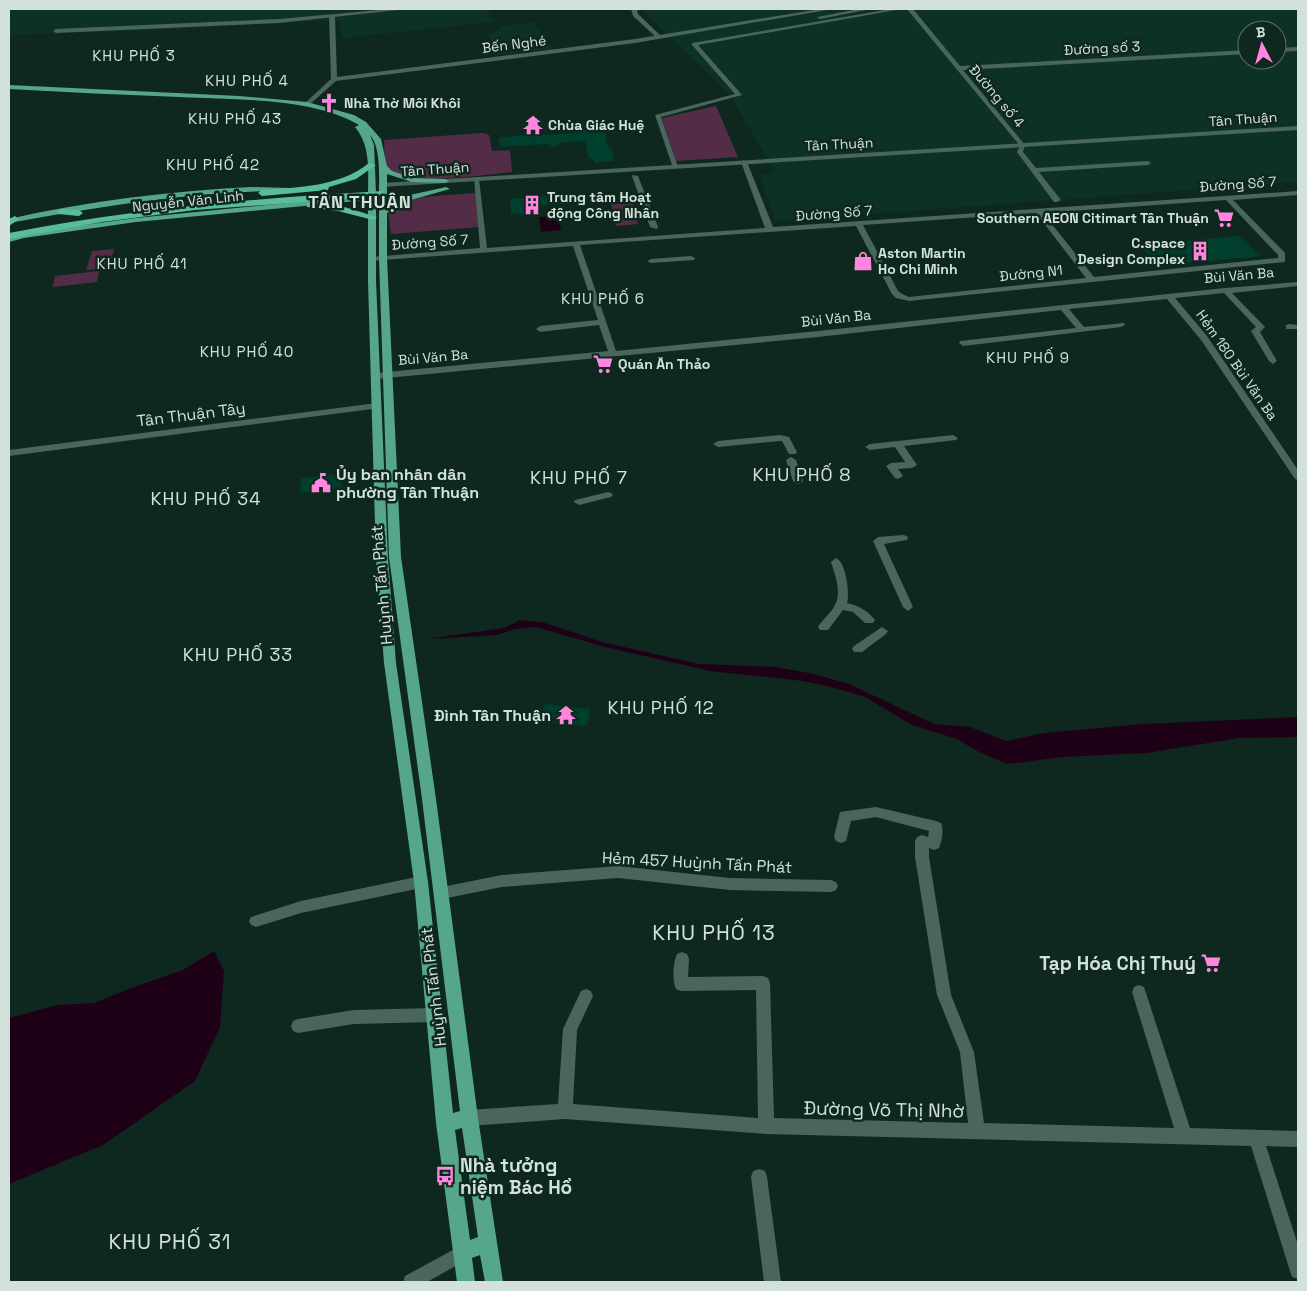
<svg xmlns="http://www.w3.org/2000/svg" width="1307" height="1291" viewBox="0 0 1307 1291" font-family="'Space Grotesk',sans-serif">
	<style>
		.built { fill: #0d3125; fill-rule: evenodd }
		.green { fill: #532d48 }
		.water { fill: #1e0117 }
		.building { fill: #003e2d }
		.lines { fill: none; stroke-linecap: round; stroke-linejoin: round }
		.minor { fill: #4a655a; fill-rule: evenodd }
		.tertiary { fill: #4a655a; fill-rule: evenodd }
		.primary { fill: #55a68b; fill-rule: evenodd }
		.trunk { fill: #59bc9b; fill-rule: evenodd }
		.labels { text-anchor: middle; stroke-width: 5; stroke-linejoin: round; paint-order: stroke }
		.far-street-label { font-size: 14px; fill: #d2e1da; stroke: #0e281f }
		.far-poi-label { font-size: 14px; font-weight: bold; fill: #d2e1da; stroke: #0e281f; text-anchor: start }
		.far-neighbourhood-label { font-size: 15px; letter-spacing: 1px; fill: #d2e1da; stroke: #0e281f }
		.street-label { font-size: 16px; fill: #d2e1da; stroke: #0e281f }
		.poi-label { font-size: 16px; font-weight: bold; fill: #d2e1da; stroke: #0e281f; text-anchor: start }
		.far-district-label { font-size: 18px; font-weight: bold; letter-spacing: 1px; fill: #d2e1da; stroke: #0e281f }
		.neighbourhood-label { font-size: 18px; letter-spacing: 1px; fill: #d2e1da; stroke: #0e281f }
		.near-poi-label { font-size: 19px; font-weight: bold; fill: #d2e1da; stroke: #0e281f; text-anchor: end }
		.near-street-label { font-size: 19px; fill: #d2e1da; stroke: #0e281f }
		.near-neighbourhood-label { font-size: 21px; letter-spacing: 1px; fill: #d2e1da; stroke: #0e281f }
	</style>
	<rect width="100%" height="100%" fill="#0e281f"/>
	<path class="built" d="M9 9H487L494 22 342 38 339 20 135 31 9 35Z
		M641 9H1298V182L775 221 760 175 775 172 729 94ZM1247 30H1277V60H1247Z
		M534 22 553 49 501 55 487 34H493L491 31 500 29 498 26Z"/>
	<path class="green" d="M716 106 738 157 676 161 662 118Z
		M483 133 489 135 492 151 510 150 512 172C489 174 405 187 390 170 383 163 385 149 384 140Z
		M475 193 477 195 479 227 391 234 388 210 403 201 422 197Z
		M633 203 638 224 616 226 611 204Z
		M114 249 109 268 86 270 92 251Z
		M99 271 97 282 53 287 55 276Z"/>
	<path class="water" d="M558 216 561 230 541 232 539 217Z
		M520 620 542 622 602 642 699 664 776 667 814 674 849 684 934 724 970 727 1006 741 1044 733 1143 724 1298 717V737L1239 738 1147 753 1063 757 1007 764 979 752 957 739 912 725 863 696 827 686 803 681 710 671 605 647 536 627 515 629 497 635 427 639 504 628Z
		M214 951 224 971 220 1027 195 1081 103 1145 9 1184V1018L58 1005 94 1003 131 988 183 970Z"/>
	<path class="building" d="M602 121 608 148H611L614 161 594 163V160L588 158 585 141 558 143V146L549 147V144L500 147 499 137 575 133 573 122Z
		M574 194 576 203 531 206 532 213 511 214 510 199Z
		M1239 236 1261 256 1159 266 1139 245Z
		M342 474 341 489 300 493 301 478Z
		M545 704 591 709 587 726 540 721Z"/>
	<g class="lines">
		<path class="minor" d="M390 9H407L279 23 56 33 53 31 56 29 279 19Z
			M631 9H637L638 14 661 36V38H657L633 16Z
			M891 9H902L698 45 742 95 661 117 678 167 673 168 655 115 735 94 692 45V43Z
			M907 9H913L960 66 1247 50V54L963 70 1025 145 1023 152 1036 168 1148 161 1151 163 1148 165 1039 172 1061 200 1057 202H1054L1017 152 1020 146Z
			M1298 47V51L1277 52V48Z
			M744 160 747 162 773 227 1298 191V195L1233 200 1285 253V262L909 301 896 298 892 294 856 226 580 245 616 351 818 331 1225 288 1298 282V286L1232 293 1265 327 1260 332 1277 361 1273 364 1269 361 1251 331 1256 327 1224 293 1175 298 1207 336 1298 470V480L1295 479 1201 340 1167 299 1069 309 1084 327 1124 323 1125 325 1121 327 963 346 959 343 960 341 1076 328 1061 310 818 337 376 379 372 376 376 373 608 351 599 325 540 332 536 329 540 326 598 320 573 246 369 261 368 259 372 257 480 248 474 178 479 179 487 248 765 228 741 162ZM1226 200 1278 255V258L1094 277 1043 213ZM1036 213 1086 278 909 297 902 294 898 291 863 225Z
			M633 175 638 176 658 227 657 229 650 227 632 176Z
			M691 256 695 258 694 260 651 263 647 261 651 259Z
			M1289 324 1298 325V329H1286V325Z
			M377 403 380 404V408L9 456V450Z
			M780 435 789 437 797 452 795 454H789L782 441H780L718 447 713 444 718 441Z
			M953 435 958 438 956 440 904 446 917 465 912 468 898 469 903 476 898 479 895 478 886 466 891 463 905 462 895 447 870 450 865 447 870 444Z
			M791 457 796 460 803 481 801 483 798 484 793 481 786 460Z
			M608 492 611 493 613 495 611 497 579 505 574 502 575 500Z
			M903 535 907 536 908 538 907 540 884 544 913 607 908 611 903 607 873 541 878 537Z
			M836 558C846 562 850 593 847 603 859 606 867 610 875 620L873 623H865L853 612 843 610 828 630H820L818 627C823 619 831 613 835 605 842 592 835 575 831 562Z
			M882 627 888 631 886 634 862 652H854L852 649 854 646Z
			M876 807 936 821 941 823C944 830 942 841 939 848L934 850 929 848V857L951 995 974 1052 984 1123 1174 1128 1132 992 1134 987 1139 985 1144 987 1190 1128 1298 1131V1147L1266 1146 1298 1245V1279L1292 1277 1290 1271 1251 1146 766 1134 565 1119 469 1126 463 1124 461 1118 463 1112 469 1110 558 1104 563 1029 581 991 586 989 591 991 593 996 577 1030 573 1104 758 1118 756 990 681 991 676 989C672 980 673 963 677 954L682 952 687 954 689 959 688 977 763 976 768 978 770 983 774 1118 968 1123 960 1052 937 995 915 857V841L917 837 922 835 928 837 929 831 876 817 851 821 846 841 841 843 836 841 834 837 840 812Z
			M618 866 730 878 831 880 836 882 838 886 836 890 831 892 730 890 618 878 502 887 442 899 437 897 435 893 437 889 442 887 502 875Z
			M421 876 426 878 428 882 426 886 421 888 301 913 256 927 251 925 249 921 251 917 301 901Z
			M433 1008 438 1010 440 1015 438 1020 433 1022 354 1024 298 1033 293 1031 291 1026 293 1021 298 1019 354 1010Z
			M759 1169 765 1171 767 1177 781 1282H764L751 1177 753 1171Z
			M462 1245 468 1247 470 1253 468 1259 427 1282H403L405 1276Z"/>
		<path class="tertiary" d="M820 9H833L635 43 336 81 309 105 304 104 331 79 329 17 332 15 335 17 337 77 635 39Z
			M859 9H871L820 19 817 17Z
			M1298 126V130L382 187 378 185 382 183Z"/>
		<path class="primary" d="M9 85 239 96 307 102 354 115 366 122 381 139 387 166 392 171 412 178 445 179 449 181 445 183 412 182 387 174V205L410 195 446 187 450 189 407 201 387 213V258L401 557 436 799 478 1118 503 1282H485L480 1255 472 1258 475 1282H457L436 1123 414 882 384 663 376 559 368 281V200L136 222 24 238 9 242V238L24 233 136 218 368 195C368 171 371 146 355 127L359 125C312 97 234 100 180 97 123 95 66 92 9 89ZM370 135C381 147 379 177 379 193H376L374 145ZM379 197V258L389 557 422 799 460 1111 453 1113 428 882 396 663 388 559 376 281V198ZM462 1128 478 1237 470 1240 455 1130Z
			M251 187 290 188 294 190 290 192C257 190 224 193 191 196 129 202 69 212 9 223V219C88 201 170 191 251 187Z"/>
		<path class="trunk" d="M369 163 376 165 356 179 329 187 328 190 262 196 258 193 262 190C299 187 339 187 369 163Z
			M383 191 387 194 386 196 195 210 102 222 9 239V233C133 209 257 198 383 191Z
			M310 202 338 205 377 217 373 220 338 211 307 207V203Z
			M61 209 79 210 83 213 79 216 58 214V210Z
			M15 216 19 219 9 226V219Z"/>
	</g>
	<defs>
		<symbol id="church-bare" viewBox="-9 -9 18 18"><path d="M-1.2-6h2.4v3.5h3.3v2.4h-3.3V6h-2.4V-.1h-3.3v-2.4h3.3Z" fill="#ff85df" stroke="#0e281f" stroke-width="2.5" paint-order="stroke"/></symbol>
		<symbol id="temple-bare" viewBox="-9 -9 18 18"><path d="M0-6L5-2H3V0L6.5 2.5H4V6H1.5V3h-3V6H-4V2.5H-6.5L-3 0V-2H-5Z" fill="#ff85df" stroke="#0e281f" stroke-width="2.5" paint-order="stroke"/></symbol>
		<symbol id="building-bare" viewBox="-9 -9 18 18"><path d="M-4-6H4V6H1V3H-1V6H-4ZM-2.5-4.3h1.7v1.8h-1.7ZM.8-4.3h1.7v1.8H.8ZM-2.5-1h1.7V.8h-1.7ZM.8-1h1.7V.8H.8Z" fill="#ff85df" stroke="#0e281f" stroke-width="2.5" paint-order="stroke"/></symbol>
		<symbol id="supermarket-bare" viewBox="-9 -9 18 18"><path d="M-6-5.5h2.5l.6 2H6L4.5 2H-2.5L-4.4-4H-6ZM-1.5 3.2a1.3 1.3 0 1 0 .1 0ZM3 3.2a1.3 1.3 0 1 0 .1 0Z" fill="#ff85df" stroke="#0e281f" stroke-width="2.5" paint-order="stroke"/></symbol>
		<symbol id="shop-bare" viewBox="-9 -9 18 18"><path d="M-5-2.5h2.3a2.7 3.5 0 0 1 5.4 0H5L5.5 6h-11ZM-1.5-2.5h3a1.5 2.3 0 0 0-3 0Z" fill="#ff85df" stroke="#0e281f" stroke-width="2.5" paint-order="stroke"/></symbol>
		<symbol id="civic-bare" viewBox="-9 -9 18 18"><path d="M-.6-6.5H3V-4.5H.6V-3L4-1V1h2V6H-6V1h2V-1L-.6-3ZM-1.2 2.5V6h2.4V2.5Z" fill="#ff85df" stroke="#0e281f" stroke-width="2.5" paint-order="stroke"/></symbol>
		<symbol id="bus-bare" viewBox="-9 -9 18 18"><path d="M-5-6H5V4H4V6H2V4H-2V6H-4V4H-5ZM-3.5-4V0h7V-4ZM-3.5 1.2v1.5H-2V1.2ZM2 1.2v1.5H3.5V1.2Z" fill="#ff85df" stroke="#0e281f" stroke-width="2.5" paint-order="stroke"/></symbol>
	</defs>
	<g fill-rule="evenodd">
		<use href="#church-bare" x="315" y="89" width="28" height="28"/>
		<use href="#temple-bare" x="519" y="111" width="28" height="28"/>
		<use href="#building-bare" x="518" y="191" width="28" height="28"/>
		<use href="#supermarket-bare" x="1210" y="204" width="28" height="28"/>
		<use href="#building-bare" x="1186" y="237" width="28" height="28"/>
		<use href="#shop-bare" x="849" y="247" width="28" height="28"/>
		<use href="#supermarket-bare" x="589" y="350" width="28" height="28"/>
		<use href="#civic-bare" x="307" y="469" width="28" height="28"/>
		<use href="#temple-bare" x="552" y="701" width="28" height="28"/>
		<use href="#supermarket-bare" x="1197" y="949" width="28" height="28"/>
		<use href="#bus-bare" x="431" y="1162" width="28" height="28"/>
	</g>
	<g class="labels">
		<g class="far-street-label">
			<text transform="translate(514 44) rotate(-7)" y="5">Bến Nghé</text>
			<text transform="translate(1102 48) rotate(-3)" y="5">Đường số 3</text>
			<text transform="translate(997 96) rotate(50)" y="5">Đường số 4</text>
			<text transform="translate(1243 119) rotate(-4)" y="5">Tân Thuận</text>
			<text transform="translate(839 144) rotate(-3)" y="5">Tân Thuận</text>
			<text transform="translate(435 169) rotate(-4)" y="5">Tân Thuận</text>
			<text transform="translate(1238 184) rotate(-4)" y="5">Đường Số 7</text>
			<text transform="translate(188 201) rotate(-6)" y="5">Nguyễn Văn Linh</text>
			<text transform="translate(834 213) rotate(-4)" y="5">Đường Số 7</text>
			<text transform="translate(430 242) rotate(-4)" y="5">Đường Số 7</text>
			<text transform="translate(1031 273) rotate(-6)" y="5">Đường N1</text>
			<text transform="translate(1239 275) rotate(-5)" y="5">Bùi Văn Ba</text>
			<text transform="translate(836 318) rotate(-6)" y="5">Bùi Văn Ba</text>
			<text transform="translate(433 357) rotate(-5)" y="5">Bùi Văn Ba</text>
			<text transform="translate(1237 365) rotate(55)" y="5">Hẻm 180 Bùi Văn Ba</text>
		</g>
		<g class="far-poi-label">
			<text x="344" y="108">Nhà Thờ Môi Khôi</text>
			<text x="548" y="130">Chùa Giác Huệ</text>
			<text x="547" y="202">Trung tâm Hoạt<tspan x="547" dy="16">động Công Nhân</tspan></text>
			<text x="1209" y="223" text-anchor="end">Southern AEON Citimart Tân Thuận</text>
			<text x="1185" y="248" text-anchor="end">C.space<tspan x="1185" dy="16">Design Complex</tspan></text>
			<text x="878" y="258">Aston Martin<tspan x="878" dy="16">Ho Chi Minh</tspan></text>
			<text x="618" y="369">Quán Ăn Thảo</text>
		</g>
		<g class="far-neighbourhood-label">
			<text x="134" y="61">KHU PHỐ 3</text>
			<text x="247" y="86">KHU PHỐ 4</text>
			<text x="235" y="124">KHU PHỐ 43</text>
			<text x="213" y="170">KHU PHỐ 42</text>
			<text x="142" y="269">KHU PHỐ 41</text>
			<text x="603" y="304">KHU PHỐ 6</text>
			<text x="247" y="357">KHU PHỐ 40</text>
			<text x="1028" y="363">KHU PHỐ 9</text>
		</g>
		<g class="street-label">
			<text transform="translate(191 414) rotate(-7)" y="6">Tân Thuận Tây</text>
			<text transform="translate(381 585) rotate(-95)" y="6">Huỳnh Tấn Phát</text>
			<text transform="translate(697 862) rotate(3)" y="6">Hẻm 457 Huỳnh Tấn Phát</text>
			<text transform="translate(433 987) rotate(-97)" y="6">Huỳnh Tấn Phát</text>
		</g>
		<g class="poi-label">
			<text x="336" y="480">Ủy ban nhân dân<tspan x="336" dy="18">phường Tân Thuận</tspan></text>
			<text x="551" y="721" text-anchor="end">Đình Tân Thuận</text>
		</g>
		<g class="far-district-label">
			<text x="360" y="208">TÂN THUẬN</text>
		</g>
		<g class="neighbourhood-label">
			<text x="802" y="481">KHU PHỐ 8</text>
			<text x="579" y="484">KHU PHỐ 7</text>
			<text x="206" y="505">KHU PHỐ 34</text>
			<text x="238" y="661">KHU PHỐ 33</text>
			<text x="661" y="714">KHU PHỐ 12</text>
		</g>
		<g class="near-poi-label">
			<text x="1196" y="970">Tạp Hóa Chị Thuý</text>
			<text x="460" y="1172" text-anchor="start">Nhà tưởng<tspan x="460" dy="22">niệm Bác Hồ</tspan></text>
		</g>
		<g class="near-street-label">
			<text transform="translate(884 1109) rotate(1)" y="7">Đường Võ Thị Nhờ</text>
		</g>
		<g class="near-neighbourhood-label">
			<text x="714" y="940">KHU PHỐ 13</text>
			<text x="170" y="1249">KHU PHỐ 31</text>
		</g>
	</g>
	<rect width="1307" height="1291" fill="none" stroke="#d2e1da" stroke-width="20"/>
	<g transform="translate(1262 45) rotate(354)"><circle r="24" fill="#0e281f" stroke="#5c726a"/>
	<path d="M0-4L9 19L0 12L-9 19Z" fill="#ff85df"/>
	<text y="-8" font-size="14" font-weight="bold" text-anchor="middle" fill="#d2e1da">B</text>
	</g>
</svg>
